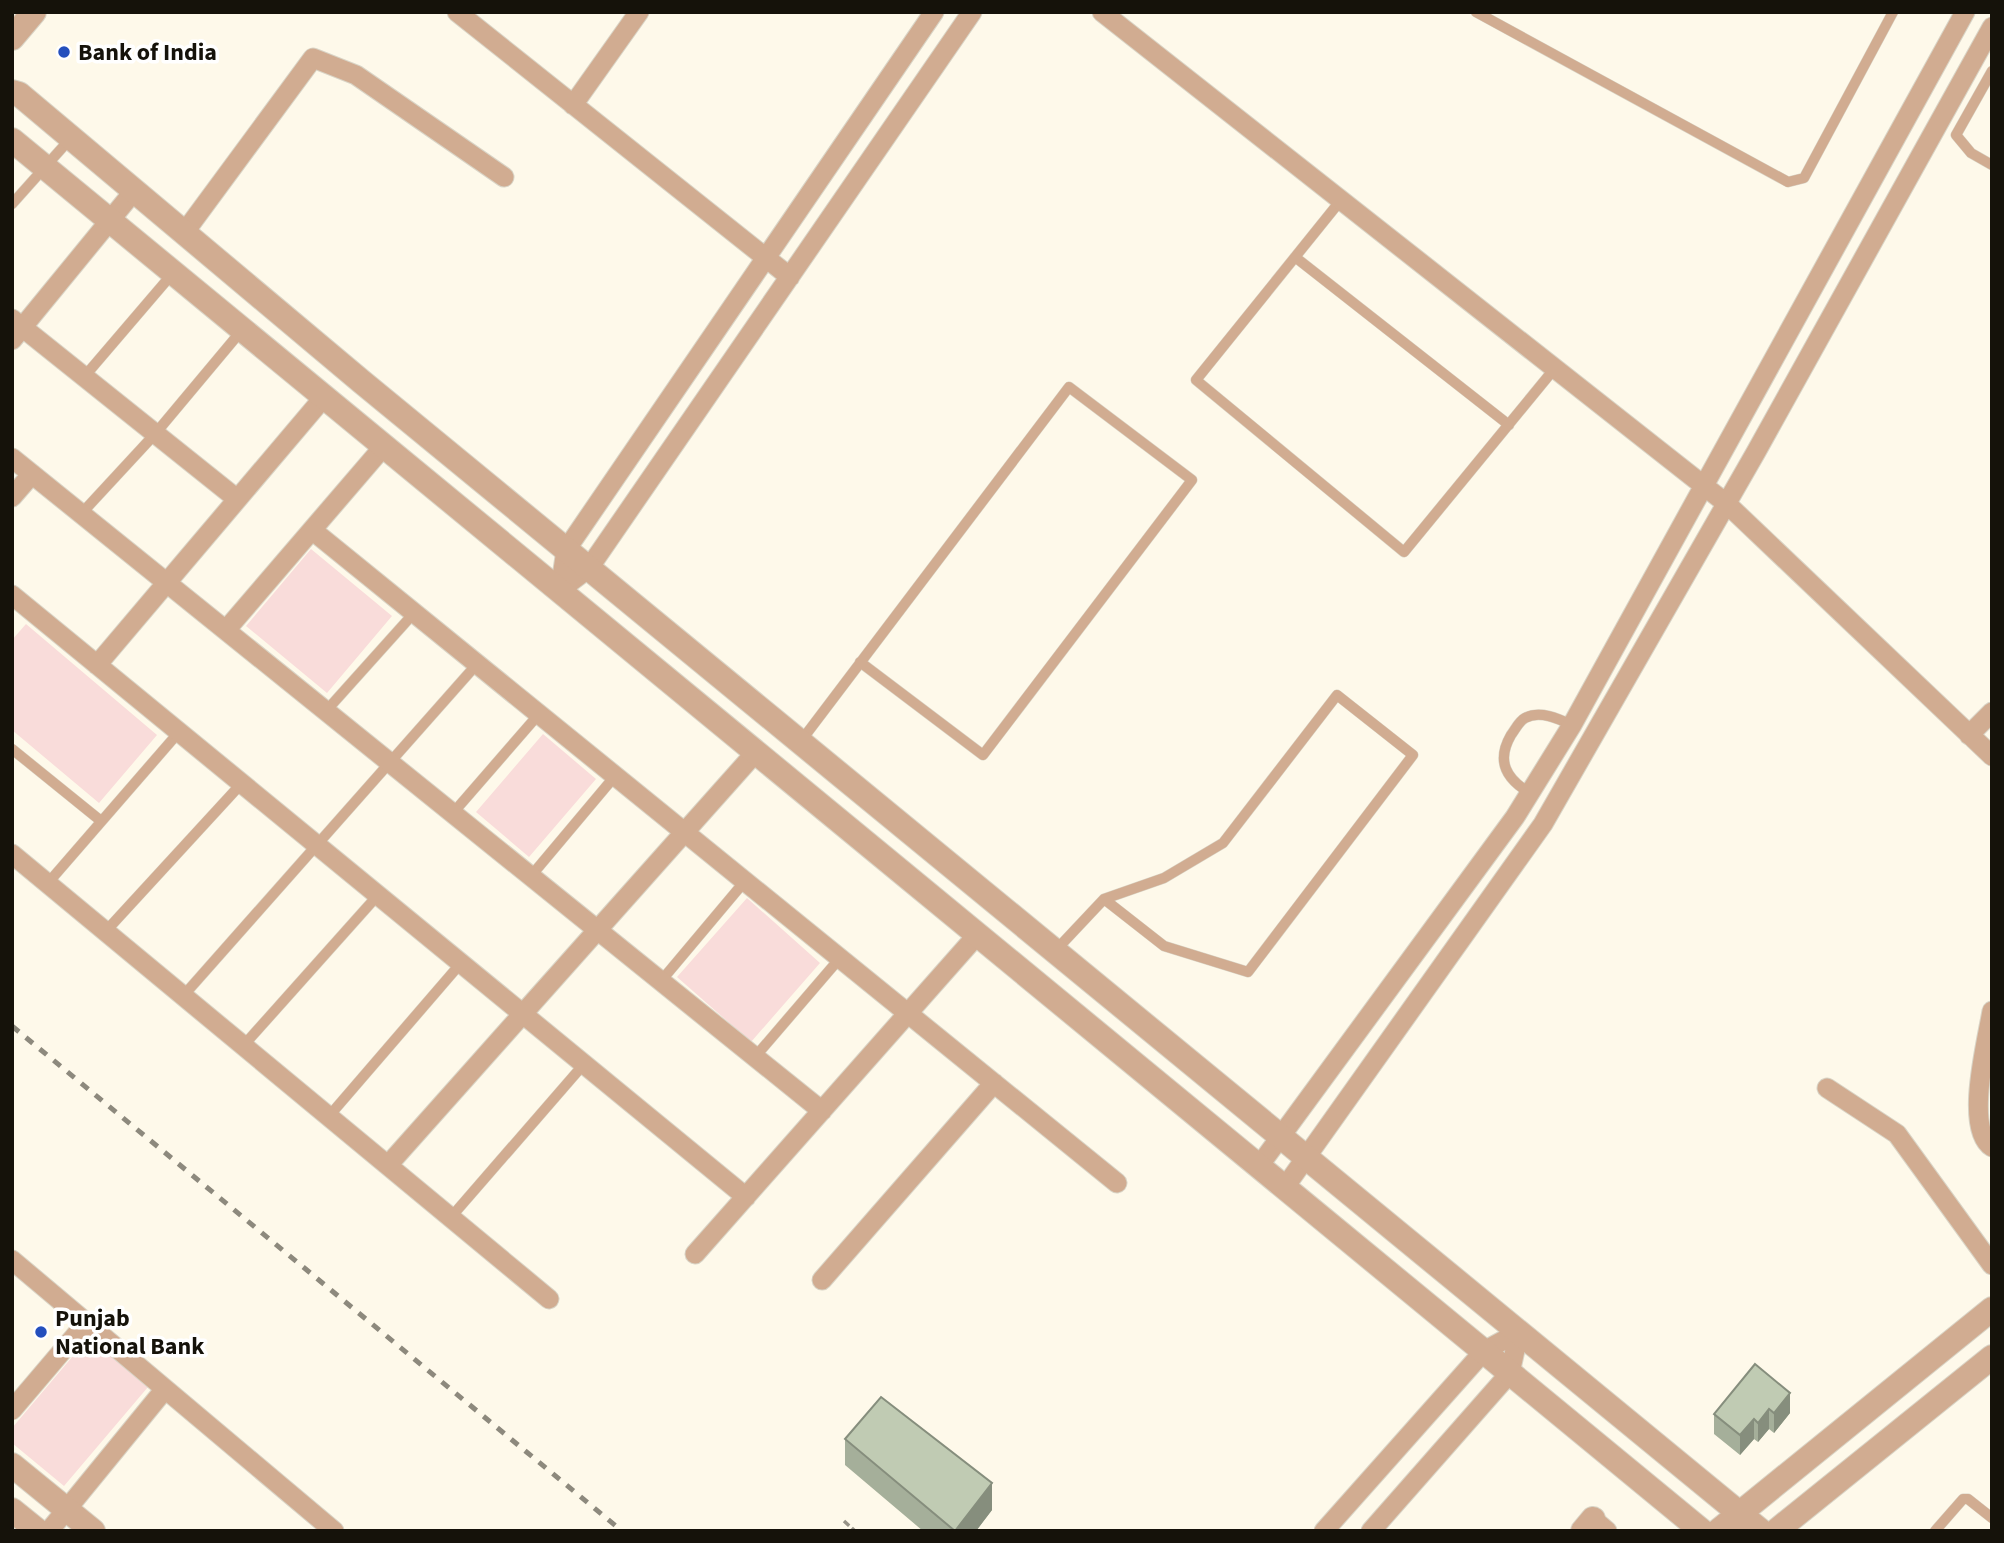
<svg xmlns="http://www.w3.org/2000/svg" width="2004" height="1543" viewBox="0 0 2004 1543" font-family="'Source Sans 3',sans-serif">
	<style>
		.green { fill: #f9dcda }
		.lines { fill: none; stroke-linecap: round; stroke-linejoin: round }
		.service-casing { stroke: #d9d4c6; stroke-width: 11 }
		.minor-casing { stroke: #d9d4c6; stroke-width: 21 }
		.tertiary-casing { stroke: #d9d4c6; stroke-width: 26 }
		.path { stroke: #979387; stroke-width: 3.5; stroke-dasharray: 7 3.5; stroke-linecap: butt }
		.service { stroke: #d1ac91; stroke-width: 10 }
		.minor { stroke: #d1ac91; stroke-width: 19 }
		.tertiary { stroke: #d1ac91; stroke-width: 24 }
		.rail { stroke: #8d897d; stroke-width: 5; stroke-dasharray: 9 9; stroke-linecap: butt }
		.wall { fill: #a5af9a }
		.shaded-wall { fill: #868e7d }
		.building { fill: #c0cbb3; stroke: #868e7d; stroke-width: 2 }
		.poi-dot { fill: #244fbd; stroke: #fff; stroke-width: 2.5 }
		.labels { text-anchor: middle; stroke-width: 7; stroke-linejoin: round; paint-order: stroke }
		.poi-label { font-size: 24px; font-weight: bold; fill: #15120a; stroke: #fff; text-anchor: start }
	</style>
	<rect width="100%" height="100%" fill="#fef9ea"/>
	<path class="green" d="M311 549 392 616 327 693 246 626Z
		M26 624 157 735 99 803 12 730V640Z
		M543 734 596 779 529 857 476 812Z
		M747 898 820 963 751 1042 677 977Z
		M89 1337 148 1387 64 1486 12 1443V1428Z"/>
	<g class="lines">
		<defs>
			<path id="service" d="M1476 12 1788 182 1804 178 1893 12
				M1992 71 1956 135 1971 153 1992 165
				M1341 200 1196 380 1404 552 1555 368
				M12 204 70 139
				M1295 257 1509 425
				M84 377 173 273
				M81 514 155 434 242 330
				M326 711 414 613
				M801 741 1069 387 1192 480 983 755 860 662
				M12 749 101 821
				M1530 793C1506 779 1496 761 1511 735 1515 730 1519 721 1525 718 1540 710 1559 719 1572 725
				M453 813 539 714
				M531 876 615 776
				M48 883 179 732
				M106 931 242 783
				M1056 950 1104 899 1164 878 1223 843 1337 695 1413 755 1248 972 1164 946 1104 899
				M661 981 745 881
				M184 995 477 664
				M244 1045 378 895
				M755 1057 840 958
				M330 1115 461 963
				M452 1216 584 1064
				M1935 1531 1963 1499H1968L1992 1518"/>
			<path id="minor" d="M457 12 790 277
				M1102 12 1727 504 1992 756
				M573 105 639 12
				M184 233 313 58 356 75 504 177
				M12 319 237 499
				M12 340 134 191
				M12 458 822 1111
				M12 497 32 474
				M312 530 1117 1183
				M560 590 589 568 972 12
				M560 590 566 550 934 12
				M12 595 746 1197
				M226 630 384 446
				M97 665 324 397
				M1969 735 1992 712
				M12 854 549 1299
				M1992 1011C1987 1041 1964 1129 1992 1147
				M1827 1088 1897 1134 1992 1265
				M389 1164 756 752
				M1259 1166 1515 817 1572 725 1965 12
				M1285 1187 1543 824 1756 452 1992 27
				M695 1254 978 934
				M12 1260 334 1531
				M822 1280 994 1083
				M12 1410 86 1323
				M1593 1519 1607 1531
				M49 1531 165 1389
				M1324 1531 1484 1351 1519 1332
				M1371 1531 1510 1373 1519 1332"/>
			<path id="tertiary" d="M12 38 34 12
				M12 92 19 94 362 382 1761 1531
				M12 140 1702 1531
				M12 1465 93 1531
				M12 1510 38 1531
				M1583 1531 1593 1519
				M1718 1531 1992 1309
				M1776 1531 1992 1357"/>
		</defs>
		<use href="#service" class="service-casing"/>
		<use href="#minor" class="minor-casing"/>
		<use href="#tertiary" class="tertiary-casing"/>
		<path class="path" d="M844 1521 855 1531"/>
		<use href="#service" class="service"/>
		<use href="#minor" class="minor"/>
		<use href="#tertiary" class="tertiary"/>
		<path class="rail" d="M12 1026 622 1531"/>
	</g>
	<path class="wall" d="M1755 1364 1790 1413 1774 1433 1769 1429 1758 1442 1754 1439 1740 1455 1714 1434V1414Z
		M845 1439 992 1510 976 1531H923L845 1465Z"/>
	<path class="shaded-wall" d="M1790 1393V1413L1774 1433V1413Z
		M1769 1409V1429L1758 1442V1423Z
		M1754 1419V1439L1740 1455V1435Z
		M992 1483V1510L976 1531H955Z"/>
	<path class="building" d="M1755 1364 1790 1393 1774 1413 1769 1409 1758 1423 1754 1419 1740 1435 1714 1414Z
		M881 1397 992 1483 955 1531 845 1439Z"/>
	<g class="poi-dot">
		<circle cx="64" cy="52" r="7"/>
		<circle cx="41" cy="1332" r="7"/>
	</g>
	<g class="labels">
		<g class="poi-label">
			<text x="78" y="60">Bank of India</text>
			<text x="55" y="1326">Punjab<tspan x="55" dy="28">National Bank</tspan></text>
		</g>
	</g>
	<rect width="2004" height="1543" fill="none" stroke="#15120a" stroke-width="28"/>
</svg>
